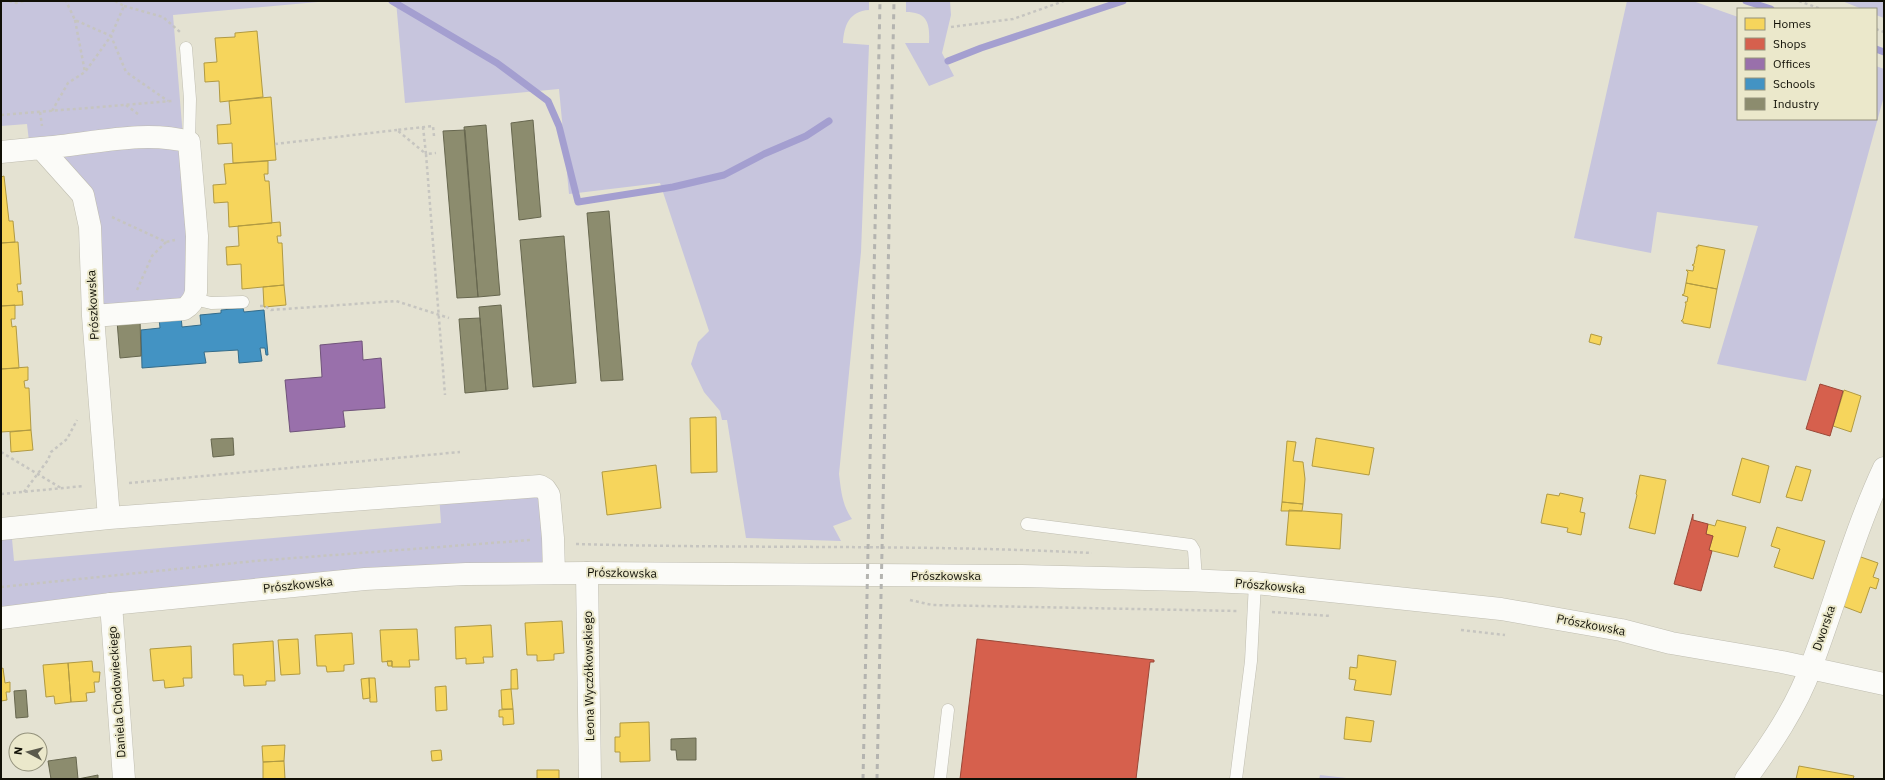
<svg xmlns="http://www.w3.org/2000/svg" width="1885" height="780" viewBox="0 0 1885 780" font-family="'IBM Plex Sans',sans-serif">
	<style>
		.green { fill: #c7c5dd }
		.homes { fill: #f6d55c; stroke: #b19a42 }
		.shops { fill: #d6604d; stroke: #9b4838 }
		.offices { fill: #9970ab; stroke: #70537a }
		.schools { fill: #4393c3; stroke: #346c8a }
		.industry { fill: #8c8c6e; stroke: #67674f }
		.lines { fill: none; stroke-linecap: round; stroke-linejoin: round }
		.stream { stroke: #a49fd0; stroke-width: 7 }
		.service-casing { stroke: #bfbdb0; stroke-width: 13 }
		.minor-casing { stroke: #bfbdb0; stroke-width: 23 }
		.secondary-casing { stroke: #bfbdb0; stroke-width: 23 }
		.path { stroke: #c6c5c0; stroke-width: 2.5; stroke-dasharray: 3 3; stroke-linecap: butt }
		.service { stroke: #fbfbf8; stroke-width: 12 }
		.minor { stroke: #fbfbf8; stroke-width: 22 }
		.secondary { stroke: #fbfbf8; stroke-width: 22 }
		.rail { stroke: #b4b4b0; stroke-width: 3; stroke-dasharray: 5 5; stroke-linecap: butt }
		.labels { text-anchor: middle; stroke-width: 4; stroke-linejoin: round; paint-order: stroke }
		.street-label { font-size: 12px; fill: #111006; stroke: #ebe8cb }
	</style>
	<rect width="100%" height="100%" fill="#e4e2d2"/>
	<path class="green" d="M1 1H329L173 15 183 137 194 299 93 316 83 195 30 150 27 124 1 126Z
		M396 1H869V10C849 11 844 26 843 43L869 45 861 252 839 474C841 490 842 505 852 519L833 526 841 541 746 538 727 420H722L720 411 704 392 691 364 698 342 709 331 660 183 569 194 559 89 405 103Z
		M906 1H950L951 15 942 53 954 76 929 86 905 43H929C930 24 928 12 906 12Z
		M1627 1H1693L1738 17V119H1876V66L1884 69V96L1806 381 1717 364 1758 226 1657 212 1651 253 1574 238Z
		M1842 1H1884V18L1876 15V9H1862Z
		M540 486 554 573 1 618V529L11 528 14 561 441 523 439 494Z
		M1320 775 1355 779H1319Z"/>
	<path class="homes" d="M257 31 263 97 220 102 219 81 205 82 204 63 217 62 215 38 235 37V33Z
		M271 97 276 160 233 163 232 143 218 144 217 125 231 124 229 101Z
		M268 161V174H264L265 181H269L272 223 229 227 228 202 214 203 213 185 226 184 224 164Z
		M4 176 9 221H13L15 242 1 243V177Z
		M280 222 281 236H277L278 243H282L284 285 242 289 241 264 227 265 226 247 239 246 238 226Z
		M18 242 21 284H17L18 292 22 291 23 305 1 306V243Z
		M1698 245 1725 250 1717 289 1686 283 1688 272 1686 270 1693 271 1694 266 1692 265 1694 264 1697 249 1696 247H1698Z
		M1686 283 1717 289 1710 328 1683 323V321H1681L1683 319 1686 304 1685 302H1687L1688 297 1682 295 1684 294Z
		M284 285 286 305 264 307 263 287Z
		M15 305V319H11L12 327 16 326 19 368 1 369V306Z
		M1591 334 1602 337 1600 345 1589 342Z
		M28 367V380L24 381 25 388H29L31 430 1 432V369Z
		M1844 390 1861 396 1851 432 1833 426Z
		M716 417 717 472 691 473 690 418Z
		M31 430 33 450 11 452 10 432Z
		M1316 438 1374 448 1369 475 1312 466Z
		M1287 441 1296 442 1293 461 1303 462 1305 479 1303 504 1282 502Z
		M1742 458 1769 466 1760 503 1732 495Z
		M656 465 661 508 607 515 602 472Z
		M1796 466 1811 470 1802 501 1786 497Z
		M1640 475 1666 480 1655 534 1629 528 1637 495 1636 494Z
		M1560 493 1583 498 1580 512 1585 513 1581 535 1567 532 1568 528 1541 523 1547 494 1559 496Z
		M1282 502 1303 504 1302 511H1281Z
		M1289 510 1342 514 1340 549 1286 545Z
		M1717 520 1746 527 1738 557 1709 550 1713 536 1706 534 1708 524 1715 526Z
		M1777 527 1825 541 1813 579 1774 567 1780 549 1771 546Z
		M1858 556 1878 563 1873 577 1879 579 1876 589 1870 587 1861 613 1840 605Z
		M562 621 564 653 554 654V660L537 661V655H527L525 623Z
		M491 625 493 657H483L484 663 466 664V658L456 659 455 627Z
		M417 629 419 660H409L410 667H392V661L382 662 380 630Z
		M352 633 354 664 344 665V671L327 672 326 666H317L315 635Z
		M298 639 300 674 281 675 278 640Z
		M273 641 275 681H266V685L244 686 243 675H234L233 644Z
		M191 646 192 678H183L184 686 165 688 164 680 153 681 150 649Z
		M1358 655 1396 661 1391 695 1354 690 1356 680 1349 679 1350 667 1357 668Z
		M92 661 93 672H100L99 682H94L95 692 86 693 87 701 71 702 68 663Z
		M387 661H392V666H388Z
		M68 663 71 702 55 704 54 696 46 697 43 665Z
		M3 668 5 683 10 682V692H6L7 700 1 701V669Z
		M517 669 518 689H511V670Z
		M369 678 370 698 363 699 361 679Z
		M369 678H375L377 702H370Z
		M446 686 447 710 436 711 435 687Z
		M511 689 513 709H502L501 690Z
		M513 709 514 724 503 725V717H499V710Z
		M1346 717 1374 721 1371 742 1344 739Z
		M649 722 650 761 620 762V752H615V737H620V723Z
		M285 745 284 761 263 762 262 746Z
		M441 750 442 760 432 761 431 751Z
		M284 761 285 779H263V762Z
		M1799 766 1854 776 1853 779H1796Z
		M537 770H559V779H537Z"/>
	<path class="shops" d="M1820 384 1843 391 1830 436 1806 429Z
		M1693 514V520L1708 524 1706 534 1713 536 1709 550 1712 551 1701 591 1674 584Z
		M977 639 1154 660V662H1150L1136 779H960Z"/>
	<path class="offices" d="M362 341 363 360 381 358 385 408 343 411 345 427 290 432 285 380 322 377 320 345Z"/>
	<path class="schools" d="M243 308 244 312 264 310 268 355H266L265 348H260L262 361 239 363 238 350 204 352 206 363 142 368 141 330 160 328 159 318 181 316 182 327 201 325 200 315 221 313V310Z"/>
	<path class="industry" d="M533 120 541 217 519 220 511 123Z
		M486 125 500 295 478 297 464 127Z
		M465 130 478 297 457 298 443 131Z
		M609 211 623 380 601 381 587 213Z
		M564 236 576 383 533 387 520 240Z
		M501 305 508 389 486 391 479 307Z
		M480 318 486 391 465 393 459 319Z
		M140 319 141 356 120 358 117 321Z
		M233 438 234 455 213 457 211 439Z
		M26 690 28 717 16 718 14 691Z
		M696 738V760H677L676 750H671V739Z
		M76 757 78 779H51L48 761Z
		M98 775V779H75H78Z"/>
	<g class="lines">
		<path class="stream" d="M392 1 497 63 548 101 559 126 578 202 673 187 724 175 764 154 806 136 829 121
			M1746 1 1771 9
			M1876 49 1884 52
			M948 61 981 48 1123 1"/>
		<defs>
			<path id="service" d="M186 48 190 99 189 142
				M194 299 211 303 243 302
				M1027 524 1191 545 1194 550 1196 580
				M940 779 948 710
				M1236 779 1251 661 1255 583"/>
			<path id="minor" d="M41 148C88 145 143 129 189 142L197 236 196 292C194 300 191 305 184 309L93 316
				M1 152 41 148 83 195 90 227 93 316 109 518
				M1 529 109 518 540 486 545 489 549 495 553 538 554 573
				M587 573 590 779
				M111 604 124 779
				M1746 779C1771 744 1796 708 1811 667 1836 601 1854 532 1884 468"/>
			<path id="secondary" d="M1 618 111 604 365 579 466 574 587 573 1022 576 1186 580 1255 583 1501 609 1621 630 1671 643 1782 662 1884 684"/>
		</defs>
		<use href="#service" class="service-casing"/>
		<use href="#minor" class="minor-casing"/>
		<use href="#secondary" class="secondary-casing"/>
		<path class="path" d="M9 1 16 3 24 1
			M115 1 124 6 111 36 126 72 168 101
			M1799 1 1821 9
			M124 6 163 17 180 32
			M75 20 85 72
			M951 27 1013 19 1064 1
			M1876 29 1884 32
			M126 105 138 114
			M52 111 68 83 85 72 111 36 75 20 66 1
			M40 112 42 126
			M1 115 172 101
			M423 127 426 154 436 153
			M434 136 433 126 397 130 426 154 445 395
			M275 144 397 130
			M112 217 166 242 175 240
			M137 290 152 256 166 242
			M260 306H265L271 310 396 301 449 318
			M1 452 61 488
			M129 483 460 452
			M24 492 48 460 51 452 67 439 77 420
			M1 494 84 486
			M576 544C748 549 920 544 1092 553
			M1 587 255 561 531 540
			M910 600 932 605 1237 611
			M1272 612 1331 616
			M1461 630 1505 635"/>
		<use href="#service" class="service"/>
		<use href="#minor" class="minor"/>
		<use href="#secondary" class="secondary"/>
		<path class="rail" d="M863 779 880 1
			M877 779 894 1"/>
	</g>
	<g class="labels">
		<g class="street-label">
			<text transform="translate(93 305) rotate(-93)" y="4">Prószkowska</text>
			<text transform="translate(622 573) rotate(1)" y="4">Prószkowska</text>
			<text x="946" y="580">Prószkowska</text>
			<text transform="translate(298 585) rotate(-6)" y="4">Prószkowska</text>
			<text transform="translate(1270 586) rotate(5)" y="4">Prószkowska</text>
			<text transform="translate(1591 625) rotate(11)" y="4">Prószkowska</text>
			<text transform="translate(1824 628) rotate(-71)" y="4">Dworska</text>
			<text transform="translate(589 676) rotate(-91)" y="4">Leona Wyczółkowskiego</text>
			<text transform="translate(117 692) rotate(-94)" y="4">Daniela Chodowieckiego</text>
		</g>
	</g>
	<rect width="1885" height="780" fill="none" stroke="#111006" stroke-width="4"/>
	<rect x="1737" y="8" width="140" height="112" fill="#ebe8cb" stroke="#94927c"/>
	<rect x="1745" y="18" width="20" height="12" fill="#f6d55c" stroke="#94927c"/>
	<text x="1773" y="28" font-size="12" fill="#111006">Homes</text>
	<rect x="1745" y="38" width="20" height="12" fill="#d6604d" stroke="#94927c"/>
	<text x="1773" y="48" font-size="12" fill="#111006">Shops</text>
	<rect x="1745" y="58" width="20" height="12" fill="#9970ab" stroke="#94927c"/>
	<text x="1773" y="68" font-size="12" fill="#111006">Offices</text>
	<rect x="1745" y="78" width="20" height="12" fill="#4393c3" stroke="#94927c"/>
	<text x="1773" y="88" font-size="12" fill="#111006">Schools</text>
	<rect x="1745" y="98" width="20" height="12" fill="#8c8c6e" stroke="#94927c"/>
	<text x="1773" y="108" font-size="12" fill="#111006">Industry</text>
	<g transform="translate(28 752) rotate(277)"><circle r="19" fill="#ebe8cb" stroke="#94927c"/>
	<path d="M0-3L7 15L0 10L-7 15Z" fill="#5b5a4d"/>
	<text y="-6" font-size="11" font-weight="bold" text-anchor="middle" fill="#111006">N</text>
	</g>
</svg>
